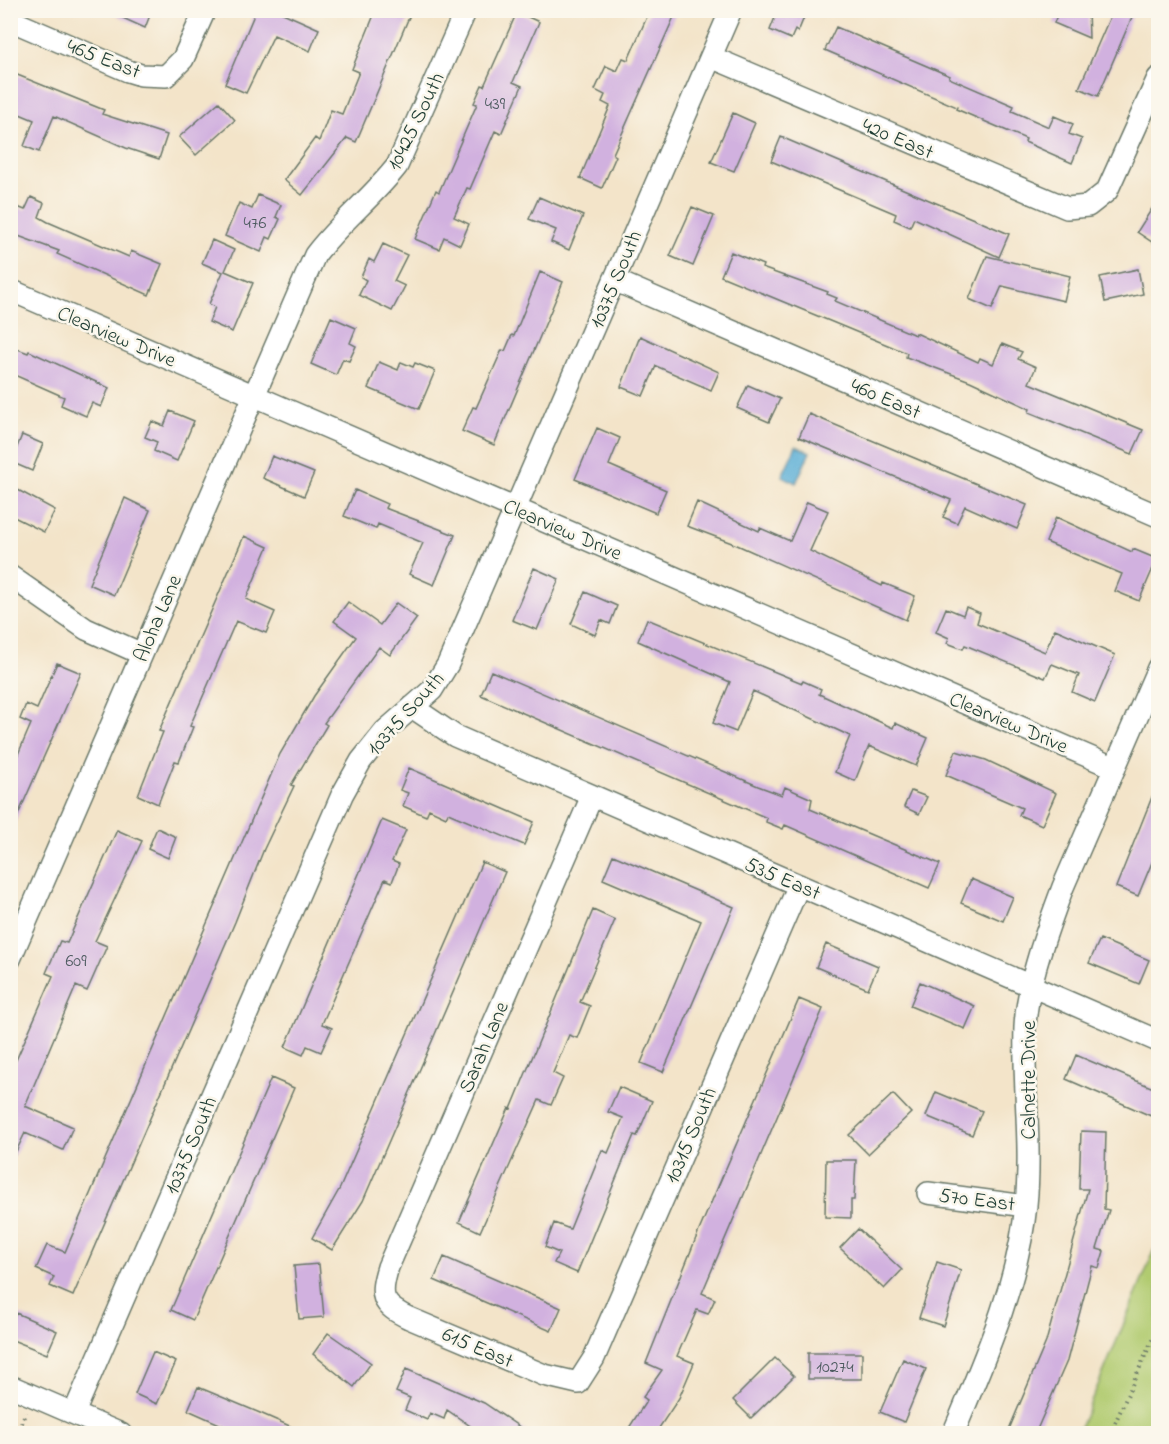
<svg xmlns="http://www.w3.org/2000/svg" width="1169" height="1444" viewBox="0 0 1169 1444" font-family="'Indie Flower',sans-serif">
	<style>
		.green { fill: #b1cb70; stroke: #688452; stroke-width: 1.5 }
		.water { fill: #5aaed6; stroke: #3c7685; stroke-width: 1.5 }
		.building { fill: #d1b1df }
		.lines { fill: none; stroke-linecap: round; stroke-linejoin: round }
		.minor-casing { stroke: #697768; stroke-width: 24 }
		.path { stroke: #697768; stroke-width: 4; stroke-dasharray: 1.5 4.5; stroke-linecap: butt }
		.minor { stroke: #fff; stroke-width: 21 }
		.labels { text-anchor: middle; stroke-width: 5; stroke-linejoin: round; paint-order: stroke }
		.number-label { font-size: 18px; fill: #4c5a5f }
		.street-label { font-size: 21px; fill: #1f3d34; stroke: #fbf7ec }
	</style>
	<rect width="100%" height="100%" fill="#fbf7ec"/>
	<filter id="ink" filterUnits="userSpaceOnUse"><feTurbulence type="fractalNoise" baseFrequency=".0167" numOctaves="2"/><feDisplacementMap in="SourceGraphic" scale="12" xChannelSelector="R" yChannelSelector="G"/><feConvolveMatrix kernelMatrix="1 2 1 2 8 2 1 2 1" color-interpolation-filters="sRGB"/></filter>
	<filter id="wash" filterUnits="userSpaceOnUse"><feTurbulence type="fractalNoise" baseFrequency=".008" numOctaves="4" result="noise"/><feDisplacementMap in="SourceGraphic" scale="24" xChannelSelector="R" yChannelSelector="G"/><feGaussianBlur stdDeviation="1.35" result="paint"/><feColorMatrix in="noise" values="0 0 0 0 0 0 0 0 0 0 0 0 0 0 0 0 0 1.4 0 .05"/><feComposite in="paint" operator="in"/></filter>
	<g filter="url(#wash)">
		<rect width="100%" height="100%" fill="#f3e4c9"/>
		<path class="green" d="M1158 1242V1433H1078Z"/>
		<path class="water" d="M796 446 810 452 796 483 782 476Z"/>
		<g id="blocks">
			<path class="building" d="M105 10H152L145 28Z
				M256 10H276L319 29 310 51 274 35 246 93 225 84Z
				M376 10H412L356 142 347 138 302 195 284 180 315 138 319 141 331 110 342 114 359 72 352 69Z
				M650 10H677L613 154 616 156 602 188 580 178 610 106 602 102 605 95 595 90 606 66 617 71 623 58 628 60Z
				M778 10H807L798 32 795 30 791 39 770 30Z
				M1059 10H1088L1089 38 1054 23Z
				M1113 10H1135L1098 96 1079 88Z
				M517 12 539 22 513 82 522 86 501 134 495 131 470 189 467 188 454 217 469 224 460 245 444 237 439 249 415 239 436 190 439 192 477 104 474 103 482 85 484 86Z
				M836 27 950 76 949 78 1014 106 1012 111 1049 127 1054 116 1073 124 1069 134 1082 139 1072 163 1025 142 1026 139 956 109 957 107 825 50Z
				M10 72 104 110 102 114 167 135 159 159 126 148 54 116 39 152 24 146 34 120 10 110Z
				M219 102 235 120 196 155 179 137Z
				M733 113 755 123 734 171 711 162Z
				M781 137 1009 234 999 257 914 218 910 227 894 220 896 214 771 161Z
				M258 195 281 205 276 217 280 219 271 239 267 237 261 252 225 236 239 203 252 209Z
				M31 197 44 203 39 217 48 222 129 257 131 251 162 264 149 295 57 254 59 251 10 233V204L25 210Z
				M539 197 583 216 569 250 551 242 556 230 529 219Z
				M1158 199V246L1137 232Z
				M692 207 714 216 693 266 670 256Z
				M212 240 234 250 225 271 253 283 232 332 209 322 215 307 209 304 223 272 202 263Z
				M383 244 407 255 394 281 405 286 392 311 359 295 366 280 361 277 369 259 374 262Z
				M731 252 763 265 762 268 828 292 827 294 837 298 835 301 915 335 916 333 978 362 980 358 993 364 1002 344 1022 352 1018 359 1036 367 1029 383 1143 430 1132 454 1029 412 1030 409 970 381 906 357 907 353 721 276Z
				M987 256 1070 276 1064 301 1002 286 992 309 969 299Z
				M1138 269 1143 294 1105 302 1100 277Z
				M540 272 563 282 494 445 462 431 473 407 476 408 502 350 505 351 512 335 514 336Z
				M331 317 356 328 350 343 356 346 349 361 343 359 336 375 311 364Z
				M640 336 719 372 711 390 656 366 643 396 621 387Z
				M10 346 28 353 29 351 109 388 101 407 92 403 86 416 61 405 64 397 10 373Z
				M379 362 398 370 401 362 413 367 415 363 435 371 419 409 368 388Z
				M748 385 780 399 769 422 737 408Z
				M170 411 194 421 177 461 154 451 157 442 145 437 152 421 164 426Z
				M809 414 1027 505 1017 529 965 506 957 523 943 517 951 500 799 437Z
				M597 428 620 438 609 465 666 490 656 513 575 479Z
				M22 435 43 444 32 471 11 462Z
				M272 456 314 473 304 496 263 478Z
				M16 489 55 510 44 532 10 515V499Z
				M355 490 387 504 385 508 455 535 434 585 409 574 423 543 378 524 376 529 344 516Z
				M125 498 150 510 114 595 89 584Z
				M697 502 759 531 760 528 790 541 807 502 828 511 810 551 882 586 883 583 915 596 906 620 737 545 687 526Z
				M1056 517 1132 552 1133 549 1157 559 1139 601 1115 591 1122 574 1046 542Z
				M244 536 268 547 246 599 275 612 266 633 236 621 190 726 193 727 179 762 175 761 158 804 138 795 163 732 159 731Z
				M534 568 559 579 537 630 512 620Z
				M585 592 617 606 610 624 601 620 595 635 571 624Z
				M348 602 380 625 396 603 417 618 390 655 379 647 324 723 327 725 291 785 294 786 264 849 235 922 73 1296 50 1286 54 1277 36 1269 47 1245 65 1252 280 754 314 696 356 637 334 621Z
				M966 607 980 613 977 623 1045 652 1055 629 1115 655 1095 702 1072 692 1079 675 1052 664 1045 678 965 645 963 649 947 643 949 638 936 632 946 608 963 615Z
				M647 619 802 683 803 681 821 689 819 694 893 728 895 723 928 738 916 766 869 746 855 781 835 772 850 736 753 691 736 732 713 723 730 682 638 641Z
				M57 663 81 673 10 833V773L31 724 20 719 26 704 37 709Z
				M491 671 758 786 782 795 785 787 812 799 810 809 940 864 929 888 785 825 783 829 766 822 767 818 481 695Z
				M956 751 986 760 1056 793 1042 825 1019 815 1022 808 946 775Z
				M409 768 534 822 524 845 448 813 446 817 429 809 426 816 403 806 408 793 400 790Z
				M1158 782V848L1138 896 1116 887Z
				M911 791 927 797 919 814 904 807Z
				M382 820 406 830 392 861 399 864 392 882 385 879 322 1024 332 1028 321 1052 307 1046 303 1055 285 1047Z
				M157 828 176 837 168 858 148 849Z
				M117 830 142 841 95 941 107 946 87 991 76 986 25 1106 73 1127 63 1150 25 1133 10 1164V1074L53 976 46 973 60 941 67 943Z
				M613 855 734 907 663 1072 641 1063 701 921 603 879Z
				M482 862 505 872 363 1201 332 1250 312 1238 340 1188Z
				M971 879 1013 897 1003 921 961 903Z
				M593 910 615 920 580 1002 590 1006 577 1038 569 1035 553 1073 563 1078 551 1105 539 1100 480 1232 459 1222 509 1108 511 1109Z
				M1100 939 1149 960 1139 984 1089 963Z
				M826 944 878 966 868 989 816 967Z
				M920 982 975 1006 965 1029 910 1006Z
				M799 999 823 1009 702 1293 715 1299 708 1314 697 1310 677 1356 694 1363 679 1398 655 1434H625L647 1400 643 1397 662 1370 646 1363 698 1233Z
				M1076 1055 1158 1090V1119L1066 1079Z
				M271 1078 294 1088 193 1320 171 1310Z
				M619 1087 652 1101 637 1136 634 1135 577 1273 554 1263 559 1253 545 1247 554 1223 570 1229 602 1150 608 1153 623 1118 608 1112Z
				M936 1092 982 1111 972 1135 926 1116Z
				M893 1094 911 1113 868 1154 849 1135Z
				M1081 1131 1106 1132 1104 1209 1109 1210 1097 1249 1104 1251 1099 1268 1092 1266 1067 1361 1035 1434H1007L1046 1342 1088 1189H1079Z
				M826 1160H856L854 1200H851V1218L825 1217Z
				M858 1229 902 1270 884 1289 840 1248Z
				M444 1257 561 1308 551 1331 434 1280Z
				M937 1262 961 1270 943 1326 919 1318Z
				M319 1264 324 1317 299 1319 294 1266Z
				M16 1313 57 1331 47 1354 10 1339V1326Z
				M328 1333 371 1363 354 1387 313 1354Z
				M153 1352 176 1362 157 1404 135 1394Z
				M808 1353H862V1379H808Z
				M775 1358 794 1376 751 1418 733 1400Z
				M903 1359 926 1369 904 1422 880 1412Z
				M406 1369 484 1403 530 1434H482L447 1410 444 1419 430 1413 427 1420 405 1410 410 1398 396 1392Z
				M198 1387 260 1413 308 1434H242L188 1410Z"/>
		</g>
	</g>
	<g filter="url(#ink)">
		<use href="#blocks" fill-opacity="0" stroke="#697768" stroke-width="1.5"/>
		<g class="lines">
			<defs>
				<path id="minor" d="M10 20 128 71 141 75 166 76 183 59 205 10
					M711 57 1067 208 1088 206 1107 191 1158 78
					M614 280 1158 516
					M10 290 1115 768
					M10 576 86 629 142 654
					M412 707 455 736 1158 1041
					M592 796 388 1267C379 1296 381 1305 409 1318L544 1375 578 1383 594 1358 799 885
					M10 959 315 255C340 222 372 198 397 166L466 10
					M928 1193 1026 1206
					M10 1386 121 1434
					M74 1413 342 795 361 761 385 731 432 690 448 664 731 10
					M953 1434C984 1360 1018 1285 1026 1205 1032 1146 1023 1086 1025 1027 1027 983 1048 927 1063 887L1158 668"/>
			</defs>
			<use href="#minor" class="minor-casing"/>
			<path class="path" d="M16 1434 26 1412
				M1110 1434 1158 1327"/>
			<use href="#minor" class="minor"/>
		</g>
	</g>
	<g class="labels">
		<g class="number-label">
			<text x="495" y="109">439</text>
			<text x="255" y="228">476</text>
			<text x="76" y="966">609</text>
			<text x="835" y="1372">10274</text>
		</g>
		<g class="street-label">
			<text transform="translate(104 58) rotate(21)" y="7">465 East</text>
			<text transform="translate(415 121) rotate(-64)" y="7">10425 South</text>
			<text transform="translate(898 138) rotate(23)" y="7">420 East</text>
			<text transform="translate(615 279) rotate(-67)" y="7">10375 South</text>
			<text transform="translate(117 336) rotate(23)" y="7">Clearview Drive</text>
			<text transform="translate(886 398) rotate(23)" y="7">460 East</text>
			<text transform="translate(563 529) rotate(23)" y="7">Clearview Drive</text>
			<text transform="translate(157 618) rotate(-67)" y="7">Aloha Lane</text>
			<text transform="translate(405 713) rotate(-48)" y="7">10375 South</text>
			<text transform="translate(1009 722) rotate(23)" y="7">Clearview Drive</text>
			<text transform="translate(783 878) rotate(23)" y="7">535 East</text>
			<text transform="translate(483 1047) rotate(-67)" y="7">Sarah Lane</text>
			<text transform="translate(1028 1080) rotate(-90)" y="7">Calnette Drive</text>
			<text transform="translate(690 1135) rotate(-67)" y="7">10315 South</text>
			<text transform="translate(190 1145) rotate(-67)" y="7">10375 South</text>
			<text transform="translate(977 1199) rotate(7)" y="7">570 East</text>
			<text transform="translate(478 1347) rotate(23)" y="7">615 East</text>
		</g>
	</g>
	<rect width="1169" height="1444" fill="none" stroke="#fbf7ec" stroke-width="36"/>
</svg>
